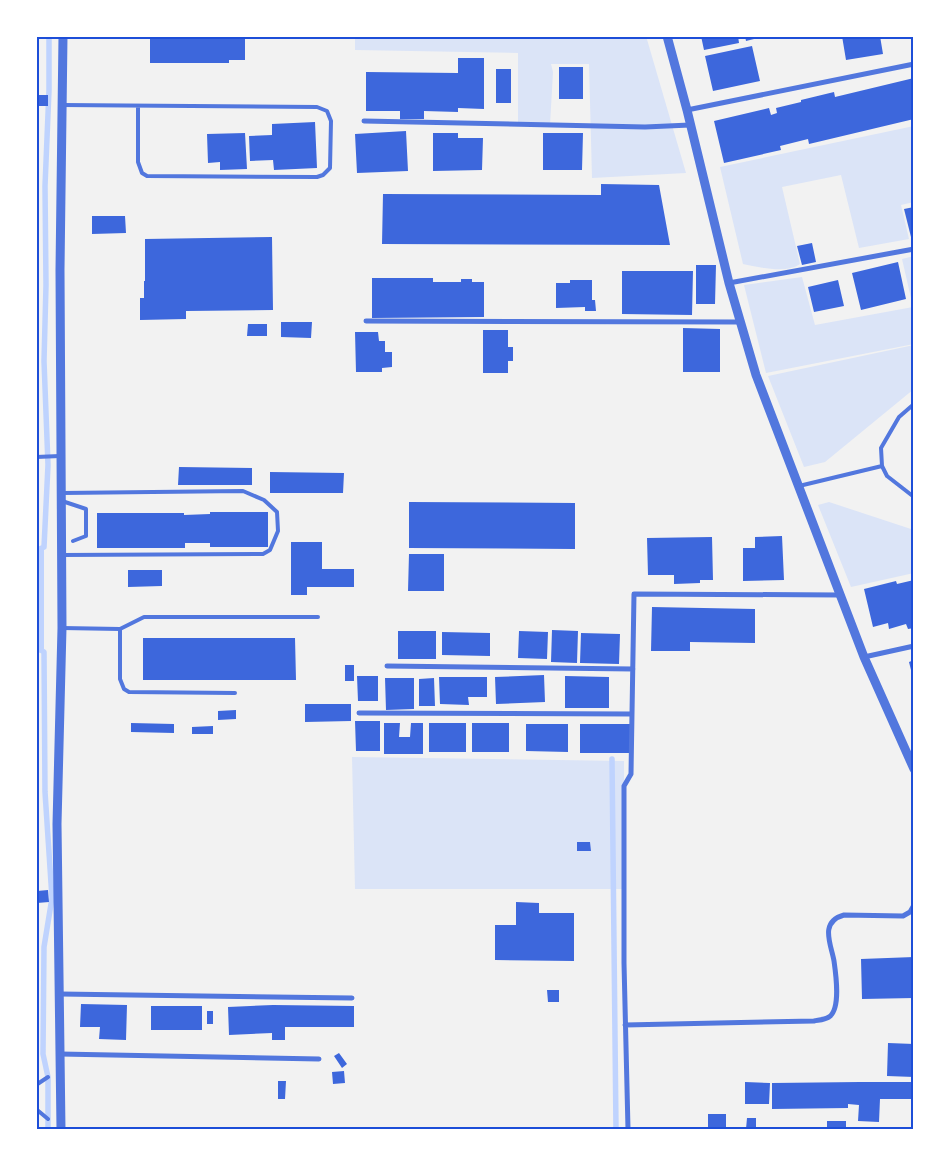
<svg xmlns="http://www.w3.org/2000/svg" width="950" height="1165" viewBox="0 0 950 1165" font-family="Lora,serif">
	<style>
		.green { fill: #dbe4f7 }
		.water { fill: #bfd3fe }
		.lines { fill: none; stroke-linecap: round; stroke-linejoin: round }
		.stream { stroke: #bfd3fe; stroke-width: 5.5 }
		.building { fill: #3d67dc }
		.service { stroke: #5277de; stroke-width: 4 }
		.minor { stroke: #5277de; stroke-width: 5 }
		.tertiary { stroke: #5277de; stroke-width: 9 }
		.neatline { fill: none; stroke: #1d4ed8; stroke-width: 2 }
	</style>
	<rect width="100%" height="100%" fill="#f2f2f2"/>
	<path class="green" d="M355 36H646L686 173 592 178 589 64H551L553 72 550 125 518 124V53L355 50Z
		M914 126V202L901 205 909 239 859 248 841 175 782 187 800 264C787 274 758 267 743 264L720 167Z
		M914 256V344L766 373 744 285 802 277 815 325 913 307 902 259Z
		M914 345V389L825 462 804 467 768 376Z
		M829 502 914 530V573L851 587 818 505Z
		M352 757 624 761V889H355Z"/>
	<path class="water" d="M36 546 44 547V652L36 653Z"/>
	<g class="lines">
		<path class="stream" d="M36 551 44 547 48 465 44 361 46 285 45 186 49 90V36
			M36 647 44 652 45 792 52 898 44 947 43 1054 48 1077V1129
			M612 759 616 1129"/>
	</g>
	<path class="building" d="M150 36H245V60H229V63H150Z
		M701 36H738L739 43 704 50Z
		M745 36H762V37L746 41Z
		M842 36H880L883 54 846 60Z
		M752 46 760 81 713 91 705 56Z
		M458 58H484V109L458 108V112L424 111V119H400V111H366V72L458 73Z
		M559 67H583V99H559Z
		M496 69H511V103H496Z
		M914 78V119L809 144 808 139 780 146 781 150 724 163 714 121 769 108 771 115 777 113 776 108 801 102V100L834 92 835 97Z
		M36 95H48V106H36Z
		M315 122 317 168 274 170 273 160 250 161 249 136 272 135V124Z
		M406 131 408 171 357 173 355 134Z
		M245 133 247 169 220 170V162L208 163 207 134Z
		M433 133H458V138H483L482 170 433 171Z
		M543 133H583L582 170H543Z
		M601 184 659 185 670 245 382 244 383 194 601 195Z
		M914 207V244L913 245 904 209Z
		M92 216H125L126 233 92 234Z
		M272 237 273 310 186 311V319L140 320V298H144V281H145V239Z
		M812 243 816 262 802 265 797 246Z
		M898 262 906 299 861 310 852 273Z
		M696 265H716L715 304H696Z
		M622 271H693L692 315 622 314Z
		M372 278H433V282H461V279H472V282H484V317L372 318Z
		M570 280H592V300H595L596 311H585V307L556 308V283H570Z
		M838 280 844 306 814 312 808 287Z
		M281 322H312L311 338 281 337Z
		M248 324H267V336H247Z
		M683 328 720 329V372H683Z
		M483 330H508V347H513V361H508V373H483Z
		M355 332H378L379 341H385V352H392V367L382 368V372H356Z
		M179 467 252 468V485H178Z
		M270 472 344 473 343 493H270Z
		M409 502 575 503V549L409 548Z
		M210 512H268V547H210V543H185V548H97V513H184V515L210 514Z
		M782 536 784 580 743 581V548H755V537Z
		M712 537 713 580H700V583L674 584V575H648L647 538Z
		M291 542H322V569H354V587H307V595H291Z
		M409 554H444V591H408Z
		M128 570H162V586L128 587Z
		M914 580V628L908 629 906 624 889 629 888 623 873 627 864 589 896 581 897 584Z
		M652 607 755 609V643L690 642V651H651Z
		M552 630 578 631 577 663 551 662Z
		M398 631H436V659H398Z
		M519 631 548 632 547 659 518 658Z
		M442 632 490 633V656L442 655Z
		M581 633 620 634 619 664 580 663Z
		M143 638H295L296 680H143Z
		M914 660V678H913L909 662Z
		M345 665H354V681H345Z
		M544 675 545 702 496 704 495 677Z
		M357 676H378V701H358Z
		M565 676 609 677V708H565Z
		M439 677H487V697H468L469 705 440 704Z
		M385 678H414V709L386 710Z
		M434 678 435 706H419V679Z
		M305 704H351V721L305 722Z
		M236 710V719L218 720V711Z
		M355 721H380V751H356Z
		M131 723 174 724V733L131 732Z
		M384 723H400L399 737H410L411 723H423V754H384Z
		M429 723H466V752H429Z
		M472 723H509V752H472Z
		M526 724H568V752L526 751Z
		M580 724H630V753H580Z
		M213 726V734H192V727Z
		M577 842H590L591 851H577Z
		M48 890 49 902 37 903V891Z
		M516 902 539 903V913H574V961L495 960V925H516Z
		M914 957V998L862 999 861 959Z
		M547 990H559V1002H548Z
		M81 1004 127 1005 126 1040 99 1039 100 1027H80Z
		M273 1005 354 1006V1027H285V1040H272V1033L229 1035 228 1007Z
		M151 1006H202V1030H151Z
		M207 1011H213V1024H207Z
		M888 1043 914 1044V1077L887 1076Z
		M339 1053 347 1064 342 1068 334 1056Z
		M344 1071 345 1083 333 1084 332 1072Z
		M278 1081H286L285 1099H278Z
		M745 1082 770 1083 769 1104H745Z
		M860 1082H914V1099H880L879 1122 858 1121 859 1105 848 1104V1108L772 1109V1083Z
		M708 1114H726V1129H708Z
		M747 1118H756V1129H746Z
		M827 1121H846V1129H827Z"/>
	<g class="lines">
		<path class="service" d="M62 105 317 107 327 111 331 121 330 168 323 175 317 177 147 176 142 173 138 162V107
			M914 404 899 417 881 448 882 466 887 476 914 497
			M36 457 60 456
			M799 486 882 466
			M62 493 243 491 264 500 277 512 278 531 270 550 263 554 62 555
			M62 501 86 509V536L73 541
			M62 628 120 629
			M235 693 129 692 124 689 120 679V629L144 617H318
			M36 1085 48 1077
			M36 1109 48 1119"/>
		<path class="minor" d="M687 110 914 64
			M364 121 645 127 690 125
			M729 283 914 249
			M366 321 740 322
			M864 657 914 646
			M387 666 633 669
			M359 713 632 714
			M60 994 352 998
			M625 1025 814 1021C818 1020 824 1020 829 1017 841 1009 836 975 834 961 831 944 819 922 844 915L903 916 910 912 914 905
			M60 1054 319 1059
			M628 1129 624 963V786L631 774 634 594 840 595"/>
		<path class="tertiary" d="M667 36 687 110 729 283 756 375 864 657 914 769
			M61 1129 57 824 62 628 60 270 63 36"/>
	</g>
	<rect width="950" height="1165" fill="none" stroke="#ffffff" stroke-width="75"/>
	<rect x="38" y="38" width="874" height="1090" class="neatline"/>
</svg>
